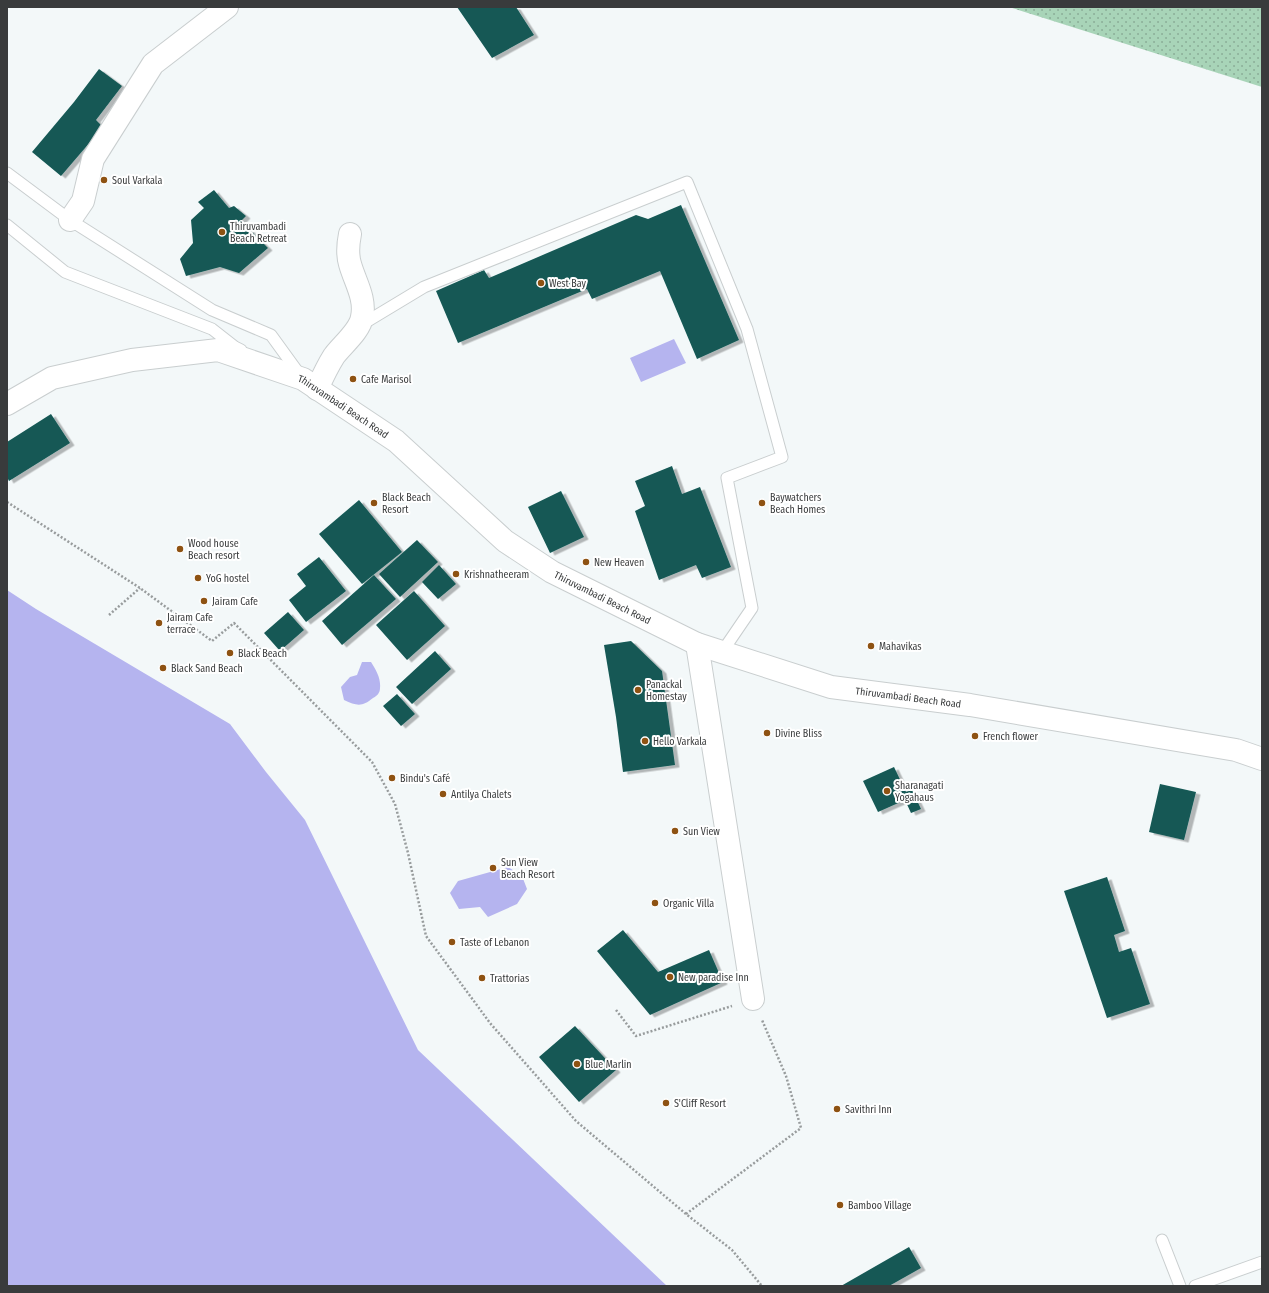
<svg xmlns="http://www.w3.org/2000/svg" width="1269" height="1293" viewBox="0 0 1269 1293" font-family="'Fira Sans Condensed',sans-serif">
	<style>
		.grass { fill: url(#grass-dots) }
		.water { fill: #b5b4ef }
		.building { fill: #145955; filter: url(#shadow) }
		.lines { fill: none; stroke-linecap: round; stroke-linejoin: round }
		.service-casing { stroke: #c9cecf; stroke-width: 13 }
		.minor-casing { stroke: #c9cecf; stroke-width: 24 }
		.path { stroke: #989c9d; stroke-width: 2.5; stroke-dasharray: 2 2; stroke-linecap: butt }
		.service { stroke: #fff; stroke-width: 11 }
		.minor { stroke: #fff; stroke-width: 22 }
		.poi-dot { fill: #8e5212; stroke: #fff; stroke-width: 1.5 }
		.labels { text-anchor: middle; stroke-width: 4; stroke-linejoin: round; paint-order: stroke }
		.poi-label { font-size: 10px; fill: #393b3c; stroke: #fff; text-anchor: start }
		.street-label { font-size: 10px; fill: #393b3c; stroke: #fff }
	</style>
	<defs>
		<pattern id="grass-dots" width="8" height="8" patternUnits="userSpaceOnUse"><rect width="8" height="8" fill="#a8d4b8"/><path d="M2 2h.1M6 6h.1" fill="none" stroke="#8aad97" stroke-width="1.8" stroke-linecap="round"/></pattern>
		<filter id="shadow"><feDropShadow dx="4.5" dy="2.5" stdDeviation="0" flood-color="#0004"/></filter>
	</defs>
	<rect width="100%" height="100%" fill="#f3f8f9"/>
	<path class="grass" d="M1009 7H1262V87Z"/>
	<path class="water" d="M674 339 686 363 641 382 630 358Z
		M7 590 36 609 230 724 266 772 305 820 418 1050 667 1286H7Z
		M362 662H371C376 670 381 678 380 688 380 693 377 696 373 698 362 707 357 706 344 700L341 687 350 677 357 675Z
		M508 867 522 876 527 889 517 904 488 917 480 907 459 909 450 893 458 881Z"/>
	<path class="building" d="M457 7H516L534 35 492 58Z
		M99 69 122 86 96 120 103 127 61 176 32 152 74 102Z
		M214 190 229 208 234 206 246 216 241 221 268 248 239 273 220 267 186 276 180 259 193 243 191 220 204 208 198 202Z
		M681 205 739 340 697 359 660 271 592 299 587 289 458 343 436 291 484 270 489 278 636 215 648 219Z
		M51 414 70 443 9 481 7 477V442Z
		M672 466 682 494 700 487 731 567 702 578 696 565 659 580 635 511 645 506 635 481Z
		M561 491 584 537 550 553 528 507Z
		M359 500 402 552 362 584 319 534Z
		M417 540 438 562 400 597 379 574Z
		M319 557 346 591 306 622 289 600 306 586 297 574Z
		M439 565 456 584 438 599 422 582Z
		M374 575 396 599 342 645 322 621Z
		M414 591 445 626 407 660 376 625Z
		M288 612 304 630 280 651 264 633Z
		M631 641 662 671 675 765 623 772 616 717 604 645Z
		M435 651 451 669 412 704 396 687Z
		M397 694 415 714 401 726 383 706Z
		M894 767 906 792 912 790 921 809 911 813 905 800 878 812 863 781Z
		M1160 784 1196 792 1184 840 1149 832Z
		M1107 877 1125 931 1114 935 1119 952 1131 948 1150 1004 1107 1018 1064 891Z
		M623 930 658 972 709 950 723 982 650 1015 597 951Z
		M575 1026 616 1070 579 1102 539 1057Z
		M909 1247 921 1268 889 1286H841Z"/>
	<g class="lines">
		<defs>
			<path id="service" d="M7 173 70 220 212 310 271 335 300 375
				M7 225 65 272 212 329 235 347 241 350
				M361 325 424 287 687 182 747 329 782 457 727 478 752 608 722 652
				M1162 1240 1180 1286
				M1195 1286 1262 1262"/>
			<g id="minor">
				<path d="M70 220 83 201 93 159 153 64 227 7"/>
				<path d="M317 389C322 378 327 367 334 356 342 345 360 331 362 317 366 298 355 282 350 264 347 254 348 244 350 234"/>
				<path id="s1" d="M7 404 52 378 132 360 218 350 303 379 396 441 505 541 552 572 697 644 831 687 970 705 1236 750 1262 759"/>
				<path d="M697 644 753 999"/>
			</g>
		</defs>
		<use href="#service" class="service-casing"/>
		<use href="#minor" class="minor-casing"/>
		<path class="path" d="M7 502 140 588 212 641 234 623 372 762 395 804 408 853 426 936 490 1023 576 1121 686 1214 732 1250 762 1286
			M109 615 140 588
			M616 1010 636 1036 732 1006
			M686 1214 801 1128 786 1076 762 1020"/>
		<use href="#service" class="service"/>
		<use href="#minor" class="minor"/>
	</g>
	<g class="poi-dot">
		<circle cx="104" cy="180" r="4"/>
		<circle cx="222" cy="232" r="4"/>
		<circle cx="541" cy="283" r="4"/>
		<circle cx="353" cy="379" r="4"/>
		<circle cx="374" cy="503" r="4"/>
		<circle cx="762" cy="503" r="4"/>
		<circle cx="180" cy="549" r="4"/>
		<circle cx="586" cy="562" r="4"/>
		<circle cx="456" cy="574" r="4"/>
		<circle cx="198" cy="578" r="4"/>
		<circle cx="204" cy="601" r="4"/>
		<circle cx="159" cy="623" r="4"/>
		<circle cx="871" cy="646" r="4"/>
		<circle cx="230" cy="653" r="4"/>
		<circle cx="163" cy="668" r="4"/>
		<circle cx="638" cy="690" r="4"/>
		<circle cx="767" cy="733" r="4"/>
		<circle cx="975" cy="736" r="4"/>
		<circle cx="645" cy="741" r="4"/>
		<circle cx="392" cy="778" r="4"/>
		<circle cx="887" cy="791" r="4"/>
		<circle cx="443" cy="794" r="4"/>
		<circle cx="675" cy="831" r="4"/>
		<circle cx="493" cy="868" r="4"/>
		<circle cx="655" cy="903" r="4"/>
		<circle cx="452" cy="942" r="4"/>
		<circle cx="670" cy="977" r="4"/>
		<circle cx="482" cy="978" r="4"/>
		<circle cx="577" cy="1064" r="4"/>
		<circle cx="666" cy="1103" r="4"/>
		<circle cx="837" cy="1109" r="4"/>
		<circle cx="840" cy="1205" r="4"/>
	</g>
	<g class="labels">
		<g class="poi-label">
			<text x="112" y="184">Soul Varkala</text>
			<text x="230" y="230">Thiruvambadi<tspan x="230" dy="12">Beach Retreat</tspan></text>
			<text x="549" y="287">West Bay</text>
			<text x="361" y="383">Cafe Marisol</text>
			<text x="382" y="501">Black Beach<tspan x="382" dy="12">Resort</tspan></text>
			<text x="770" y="501">Baywatchers<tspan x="770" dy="12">Beach Homes</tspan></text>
			<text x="188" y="547">Wood house<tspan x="188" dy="12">Beach resort</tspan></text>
			<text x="594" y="566">New Heaven</text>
			<text x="464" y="578">Krishnatheeram</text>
			<text x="206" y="582">YoG hostel</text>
			<text x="212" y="605">Jairam Cafe</text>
			<text x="167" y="621">Jairam Cafe<tspan x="167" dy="12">terrace</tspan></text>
			<text x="879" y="650">Mahavikas</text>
			<text x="238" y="657">Black Beach</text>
			<text x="171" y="672">Black Sand Beach</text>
			<text x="646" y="688">Panackal<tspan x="646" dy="12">Homestay</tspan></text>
			<text x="775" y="737">Divine Bliss</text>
			<text x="983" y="740">French flower</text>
			<text x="653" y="745">Hello Varkala</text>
			<text x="400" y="782">Bindu's Café</text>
			<text x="895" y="789">Sharanagati<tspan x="895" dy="12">Yogahaus</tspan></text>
			<text x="451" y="798">Antilya Chalets</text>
			<text x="683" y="835">Sun View</text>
			<text x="501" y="866">Sun View<tspan x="501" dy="12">Beach Resort</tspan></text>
			<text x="663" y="907">Organic Villa</text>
			<text x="460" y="946">Taste of Lebanon</text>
			<text x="678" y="981">New paradise Inn</text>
			<text x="490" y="982">Trattorias</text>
			<text x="585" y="1068">Blue Marlin</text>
			<text x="674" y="1107">S'Cliff Resort</text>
			<text x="845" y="1113">Savithri Inn</text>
			<text x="848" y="1209">Bamboo Village</text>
		</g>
		<g class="street-label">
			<text dy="4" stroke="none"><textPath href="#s1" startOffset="359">Thiruvambadi Beach Road</textPath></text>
			<text dy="4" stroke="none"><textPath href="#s1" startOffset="683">Thiruvambadi Beach Road</textPath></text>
			<text dy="4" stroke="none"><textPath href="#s1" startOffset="1007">Thiruvambadi Beach Road</textPath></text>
		</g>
	</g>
	<rect width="1269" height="1293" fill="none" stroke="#393b3c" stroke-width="16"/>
</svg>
